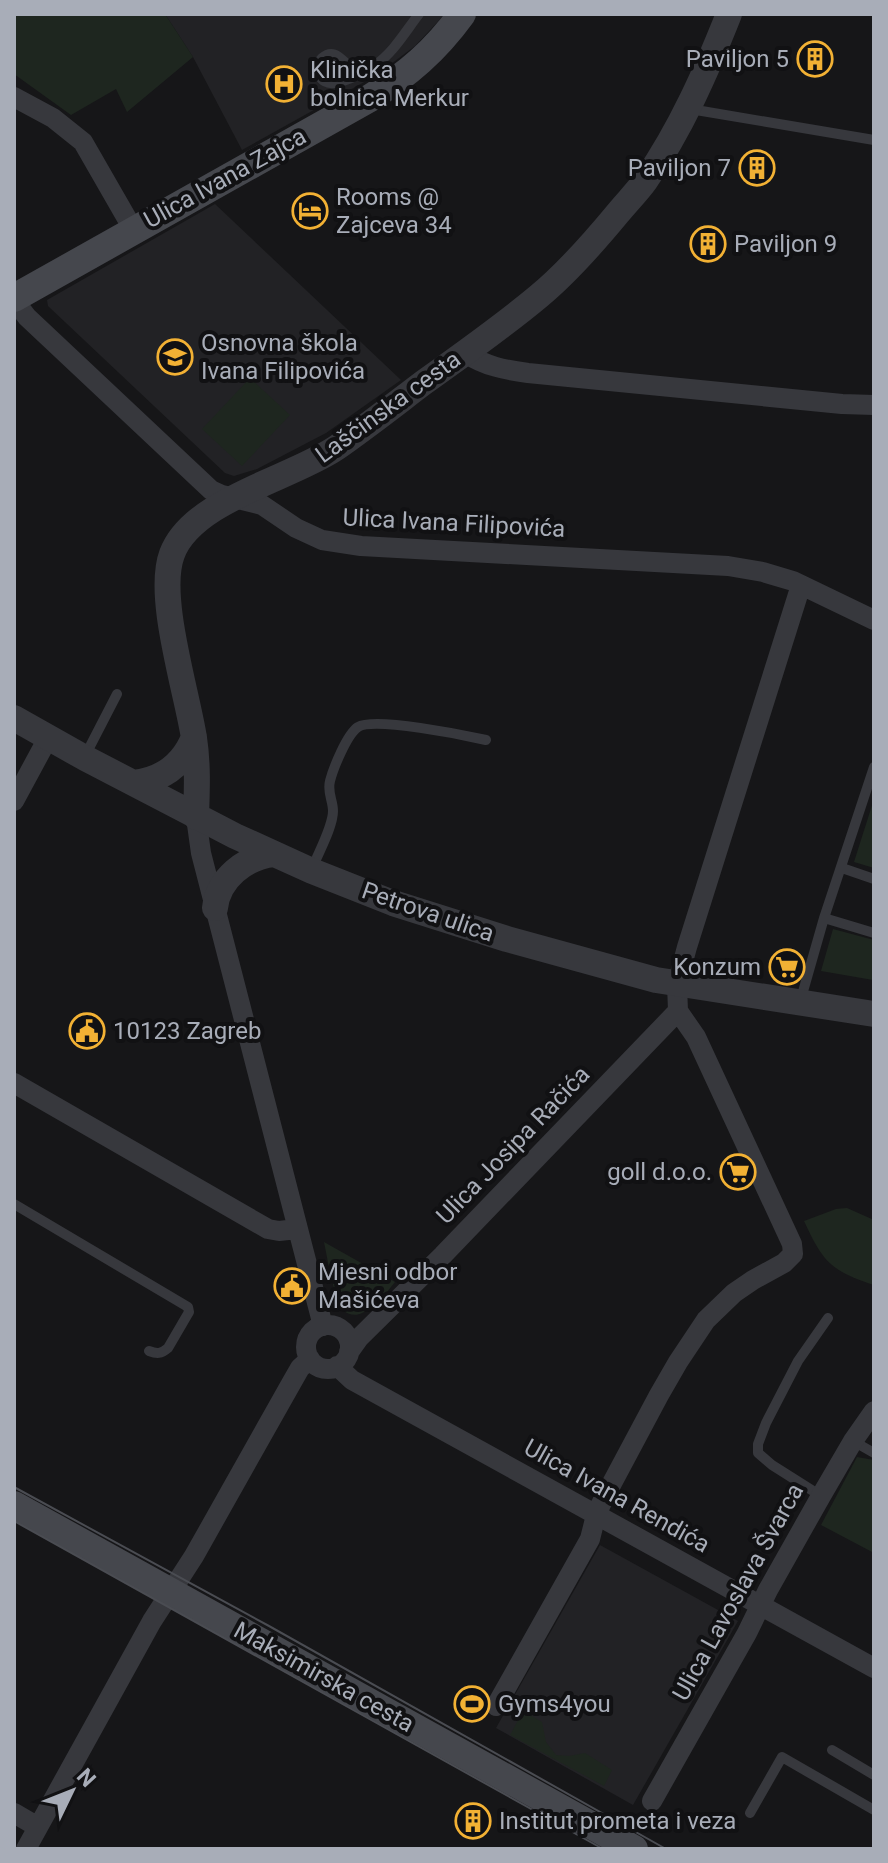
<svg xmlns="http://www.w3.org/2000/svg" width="888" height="1863" viewBox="0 0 888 1863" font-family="Roboto,sans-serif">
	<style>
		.built { fill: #222225 }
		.green { fill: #1e261f }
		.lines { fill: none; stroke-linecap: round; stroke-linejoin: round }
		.service { stroke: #37383d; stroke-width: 10 }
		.minor { stroke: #37383d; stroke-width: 20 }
		.tertiary { stroke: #37383d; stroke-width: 26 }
		.secondary { stroke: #45474d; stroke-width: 28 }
		.tram { stroke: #4a4c52; stroke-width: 2 }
		.labels { text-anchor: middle; stroke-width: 8; stroke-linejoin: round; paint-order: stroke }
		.poi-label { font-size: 24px; fill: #a8adb8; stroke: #111113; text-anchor: start }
		.street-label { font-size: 24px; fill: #a8adb8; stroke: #111113 }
	</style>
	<rect width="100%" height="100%" fill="#161618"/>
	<path class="built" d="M165 14H445L415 46 375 76 242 150 193 57Z
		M215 204 401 380 326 433 257 469 234 476 225 473 48 306 47 300Z
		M600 1545 738 1621 633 1805 496 1728Z"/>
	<path class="green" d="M14 14H165L193 57 127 112 116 89 71 115 14 74Z
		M250 378 290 415 242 466 202 429Z
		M874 799V868L854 862Z
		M833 929 874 940 873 980 821 971Z
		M847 1208 874 1220V1285C831 1271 823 1262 804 1221L836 1209Z
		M324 1242 395 1282C386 1293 376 1308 362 1313 357 1316 348 1315 344 1311 335 1304 327 1256 324 1242Z
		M857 1457 874 1460V1553L821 1525Z
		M523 1711 542 1722 546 1742 556 1755 569 1756 585 1753 612 1770 604 1786 510 1735Z"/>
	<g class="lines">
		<path class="service" d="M366 71C362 70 357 70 353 68 343 64 336 46 322 58 312 68 320 85 334 83 347 81 364 73 374 66 394 52 405 32 419 14
			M690 109 874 140
			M85 756 117 694
			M842 868 874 879
			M312 869C318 853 333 827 333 811 333 800 327 793 330 781 333 769 347 734 358 727 375 717 464 735 486 740
			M824 918 874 767
			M800 1002 824 918 874 933
			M14 1204 188 1307 189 1312 168 1348C161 1354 157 1354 149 1351
			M853 1441 874 1453
			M821 1496 772 1465 758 1453V1444L766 1423 798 1361 828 1318
			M832 1750 874 1775
			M750 1813 782 1757 874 1810"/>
		<path class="minor" d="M14 97 53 118 83 142 133 229
			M14 300 27 317 211 490 222 495 262 505 296 528 322 540 361 546 728 566 763 572 793 581 874 620
			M465 353C485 366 505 370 528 373L842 404 874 405
			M14 801 48 738
			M196 817 201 853 323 1326
			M14 1083 268 1229 279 1231 297 1229
			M306 1347a22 22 0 1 1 44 0a22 22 0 1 1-44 0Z
			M349 1352 359 1338 443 1255 678 1011
			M337 1366 352 1380 874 1668
			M496 1706 590 1539 596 1515 603 1500 659 1395 678 1362 706 1320 734 1293 753 1280 784 1263 793 1254 792 1244 696 1037 678 1011 677 984 687 947 801 585
			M652 1801 747 1633 768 1590 821 1496 853 1441 874 1411
			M14 1813 38 1827
			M26 1849 152 1621 194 1556 292 1382 300 1368 310 1359"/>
		<path class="tertiary" d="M14 718 85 758 235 836 312 871 393 903 507 939 656 980 874 1014
			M133 783C162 780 183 765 194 737
			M196 817C197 790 198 764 194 738 187 692 156 596 172 554 192 500 290 479 336 448 366 427 394 405 423 383 462 355 502 327 539 296 568 272 594 242 618 213 627 202 637 192 645 181 681 129 706 72 729 14
			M215 908C218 879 245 857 274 854"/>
		<path class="secondary" d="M14 298 370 98C408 74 435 51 462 14
			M14 1505 634 1849"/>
		<path class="tram" d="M14 1487 269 1626 666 1849
			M14 1521 603 1849"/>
	</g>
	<defs>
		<symbol id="building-ring" viewBox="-11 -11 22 22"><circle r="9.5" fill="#111113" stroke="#f2b134" stroke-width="1.5"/><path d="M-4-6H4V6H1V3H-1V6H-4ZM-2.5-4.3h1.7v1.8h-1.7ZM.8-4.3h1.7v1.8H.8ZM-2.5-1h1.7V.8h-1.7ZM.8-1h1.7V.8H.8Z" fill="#f2b134"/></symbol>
		<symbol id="hospital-ring" viewBox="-11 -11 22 22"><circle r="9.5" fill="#111113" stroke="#f2b134" stroke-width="1.5"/><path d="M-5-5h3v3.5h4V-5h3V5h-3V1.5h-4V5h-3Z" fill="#f2b134"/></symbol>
		<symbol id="hotel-ring" viewBox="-11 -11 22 22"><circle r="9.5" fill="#111113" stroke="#f2b134" stroke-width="1.5"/><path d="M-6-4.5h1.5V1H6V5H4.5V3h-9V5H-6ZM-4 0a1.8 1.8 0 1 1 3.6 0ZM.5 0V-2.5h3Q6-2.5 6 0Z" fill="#f2b134"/></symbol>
		<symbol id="school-ring" viewBox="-11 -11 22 22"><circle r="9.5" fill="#111113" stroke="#f2b134" stroke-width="1.5"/><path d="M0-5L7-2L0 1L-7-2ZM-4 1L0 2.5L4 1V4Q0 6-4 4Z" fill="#f2b134"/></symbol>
		<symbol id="supermarket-ring" viewBox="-11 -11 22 22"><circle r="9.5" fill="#111113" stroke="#f2b134" stroke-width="1.5"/><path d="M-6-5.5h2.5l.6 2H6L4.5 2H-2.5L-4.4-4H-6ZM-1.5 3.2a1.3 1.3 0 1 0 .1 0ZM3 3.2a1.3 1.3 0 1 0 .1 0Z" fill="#f2b134"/></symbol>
		<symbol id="civic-ring" viewBox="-11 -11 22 22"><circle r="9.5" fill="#111113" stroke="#f2b134" stroke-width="1.5"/><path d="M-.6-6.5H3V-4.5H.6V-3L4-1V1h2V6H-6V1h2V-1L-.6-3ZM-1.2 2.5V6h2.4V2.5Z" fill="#f2b134"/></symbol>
		<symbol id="stadium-ring" viewBox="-11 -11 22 22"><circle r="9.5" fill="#111113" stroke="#f2b134" stroke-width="1.5"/><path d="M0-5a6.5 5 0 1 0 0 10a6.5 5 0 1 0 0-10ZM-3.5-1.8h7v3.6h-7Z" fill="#f2b134"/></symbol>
	</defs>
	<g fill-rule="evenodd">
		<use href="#building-ring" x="795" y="39" width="40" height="40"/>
		<use href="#hospital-ring" x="264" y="64" width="40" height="40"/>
		<use href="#building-ring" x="737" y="148" width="40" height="40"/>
		<use href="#hotel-ring" x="290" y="191" width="40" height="40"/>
		<use href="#building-ring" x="688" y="224" width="40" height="40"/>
		<use href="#school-ring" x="155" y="337" width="40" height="40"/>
		<use href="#supermarket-ring" x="767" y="947" width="40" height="40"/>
		<use href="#civic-ring" x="67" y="1011" width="40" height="40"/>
		<use href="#supermarket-ring" x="718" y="1152" width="40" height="40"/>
		<use href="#civic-ring" x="272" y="1266" width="40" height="40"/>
		<use href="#stadium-ring" x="452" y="1684" width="40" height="40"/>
		<use href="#building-ring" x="453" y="1801" width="40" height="40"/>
	</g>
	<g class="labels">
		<g class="poi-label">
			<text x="789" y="67" text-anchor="end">Paviljon 5</text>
			<text x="310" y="78">Klinička<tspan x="310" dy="28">bolnica Merkur</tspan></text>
			<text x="731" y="176" text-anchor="end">Paviljon 7</text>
			<text x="336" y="205">Rooms @<tspan x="336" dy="28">Zajceva 34</tspan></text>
			<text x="734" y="252">Paviljon 9</text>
			<text x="201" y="351">Osnovna škola<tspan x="201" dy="28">Ivana Filipovića</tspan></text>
			<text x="761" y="975" text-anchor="end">Konzum</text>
			<text x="113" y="1039">10123 Zagreb</text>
			<text x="712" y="1180" text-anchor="end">goll d.o.o.</text>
			<text x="318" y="1280">Mjesni odbor<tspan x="318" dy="28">Mašićeva</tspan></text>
			<text x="498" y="1712">Gyms4you</text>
			<text x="499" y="1829">Institut prometa i veza</text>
		</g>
		<g class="street-label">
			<text transform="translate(225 178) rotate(-29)" y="8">Ulica Ivana Zajca</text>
			<text transform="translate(388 407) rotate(-36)" y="8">Laščinska cesta</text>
			<text transform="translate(454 523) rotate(3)" y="8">Ulica Ivana Filipovića</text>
			<text transform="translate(428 912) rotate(19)" y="8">Petrova ulica</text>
			<text transform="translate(513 1145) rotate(-46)" y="8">Ulica Josipa Račića</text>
			<text transform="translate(617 1496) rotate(29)" y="8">Ulica Ivana Rendića</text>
			<text transform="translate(738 1592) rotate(-61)" y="8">Ulica Lavoslava Švarca</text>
			<text transform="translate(324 1677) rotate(29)" y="8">Maksimirska cesta</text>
		</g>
	</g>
	<rect width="888" height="1863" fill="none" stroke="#a8adb8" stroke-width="32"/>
	<g transform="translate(72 1791) rotate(47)" stroke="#111113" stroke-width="6" paint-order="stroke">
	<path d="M0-6L14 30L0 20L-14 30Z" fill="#a8adb8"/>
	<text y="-12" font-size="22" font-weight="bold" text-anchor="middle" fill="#a8adb8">N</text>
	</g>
</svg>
